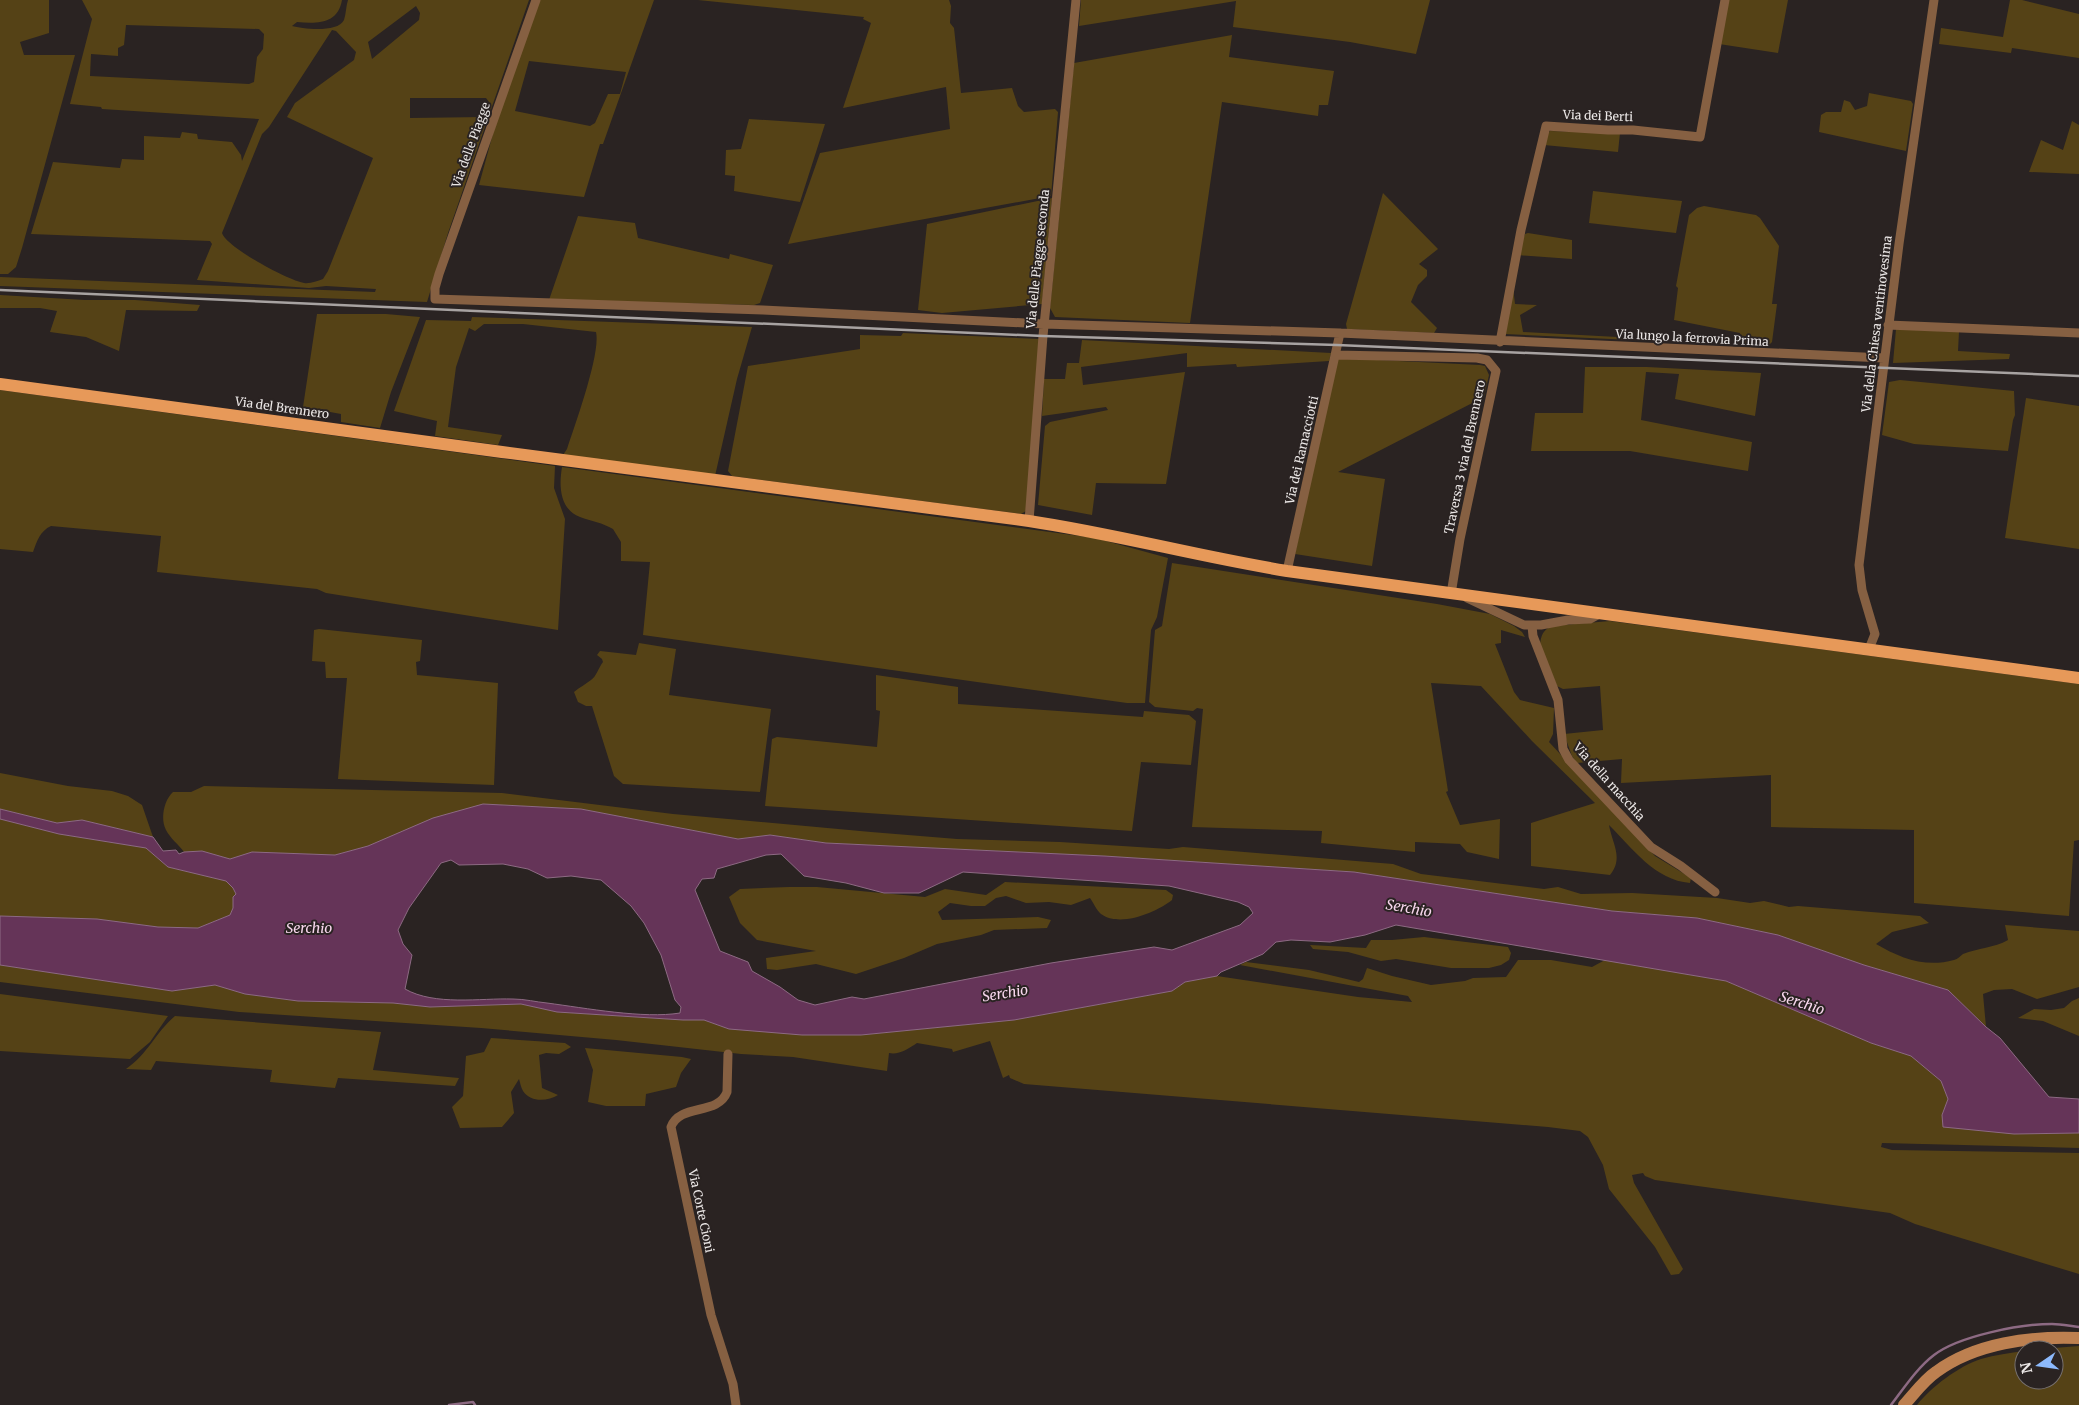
<svg xmlns="http://www.w3.org/2000/svg" width="2079" height="1405" viewBox="0 0 2079 1405" font-family="Merriweather,serif">
	<style>
		.green { fill: #554216; fill-rule: evenodd }
		.water { fill: #653458; stroke: #8d6a83; fill-rule: evenodd }
		.lines { fill: none; stroke-linecap: round; stroke-linejoin: round }
		.stream { stroke: #8d6a83; stroke-width: 2.5 }
		.street { stroke: #866042; stroke-width: 9 }
		.secondary { stroke: #bd8050; stroke-width: 12 }
		.primary { stroke: #e79959; stroke-width: 12 }
		.rail { stroke: #a8a3a2; stroke-width: 2.5 }
		.labels { text-anchor: middle; stroke-width: 4; stroke-linejoin: round; paint-order: stroke }
		.street-label { font-size: 12px; fill: #ebe7e6; stroke: #2a2322 }
		.water-label { font-size: 14px; font-style: italic; fill: #f8d7ed; stroke: #2a2322 }
	</style>
	<rect width="100%" height="100%" fill="#2a2322"/>
	<path class="green" d="M0 0H49V33L20 42 24 55H75L22 248 16 267 8 274H0Z
		M82 0H342C338 24 317 24 297 22L292 26C303 29 338 33 344 20 346 14 346 6 348 0H529L448 233 427 302 0 286V277L375 292 376 289 326 286 309 288 197 280 212 244 210 241 31 234 53 162 120 168 122 159 144 160V136L180 138 182 132 197 134 198 139 232 142 241 155 242 161 259 119 102 109 101 107 70 104 92 19ZM416 6 420 13 419 20 372 59 368 42ZM126 25 259 29 264 34 263 49 257 57 254 82 249 84 90 76 91 54 118 56V48L124 45ZM332 30 336 31 356 52 354 60 295 103 287 117 373 158 328 271 323 279C317 281 310 284 304 283 289 281 226 247 222 233L262 134 269 127ZM410 98H486L489 102 485 117 410 118Z
		M539 0H654L603 144H600L584 197 479 185 494 130ZM529 61 626 72 620 94H608L595 123 590 126 515 111Z
		M698 0H949L951 6 950 23 954 28 961 93 1012 88 1018 106 1024 112 1055 109 1058 112 1051 196 788 244 820 153 950 129 946 87 843 108 871 23 863 19 864 17Z
		M1081 0H1430L1416 54 1350 42 1233 27 1236 1 1079 26Z
		M1729 0H1788L1778 53 1719 44Z
		M2010 0H2022L2079 14V58L2012 48 2011 53 1939 44 1941 28 2003 37Z
		M1232 35 1229 57 1334 71 1328 105H1319L1318 116 1222 102 1190 323 1055 317 1050 308 1074 63Z
		M1869 93 1911 101 1913 104 1906 151 1819 132 1821 115 1826 112H1841L1844 100 1850 102 1855 110 1867 106Z
		M749 119 825 124 800 202 734 191 735 176 725 175 726 150 741 149Z
		M2072 121 2079 125V174L2029 172 2041 140 2063 150Z
		M1550 131 1620 133 1618 152 1544 145 1546 136Z
		M1593 191 1682 201 1676 233 1589 223Z
		M1383 193 1438 249 1419 264 1427 270V276L1418 285 1411 302 1437 328 1434 333 1347 329 1346 324Z
		M1052 198 1042 304 942 313 918 310 927 224Z
		M1704 206 1756 215 1760 218 1779 246 1772 304H1777L1772 342 1768 346 1740 345V333L1674 320 1678 288 1676 286 1689 215 1697 208Z
		M578 216 635 223 638 238 729 259 730 254 773 265 760 303 754 305 549 300Z
		M1528 233 1572 240V259L1517 255 1525 234Z
		M1513 287 1515 304 1537 305 1520 315 1523 332 1655 339 1654 341 1505 334Z
		M0 295 85 300H135L200 305 197 311 126 310 119 351 86 337 50 332 57 311 40 308H0Z
		M317 314H386L420 317 391 392 380 428 341 422V414L303 407Z
		M472 317 752 327 737 379 715 476 563 455 567 449C575 425 601 353 596 332L523 324H484L475 331 469 328 456 367 448 427 502 435 498 445 435 436 437 421 394 411 426 320 471 321Z
		M1896 329 1959 332 1958 351 2010 354 2009 359 1893 363Z
		M903 333 1040 339 1026 511 1021 514 732 476 728 471 748 366 860 349V335L901 336Z
		M1082 340 1331 353 1329 361 1237 367 1236 364 1187 367V353L1081 367 1083 385 1185 372 1166 484 1096 483 1092 515 1038 505 1045 426 1050 422 1108 410 1106 407 1042 416 1044 379H1065L1067 363H1079Z
		M1337 358 1480 365 1485 366 1489 375 1484 397 1338 472 1385 479 1372 566 1295 554Z
		M1585 367H1647L1761 373 1755 416 1675 399 1679 374 1646 372 1641 420 1752 442 1748 471 1630 451H1531L1535 413H1583Z
		M1900 380 2014 391 2015 415 2013 420 2008 451 1914 444 1882 435 1889 382Z
		M0 390 555 466 554 488 565 519 558 630 326 593 317 589 157 572 161 536 51 526C40 531 37 541 33 552L0 549Z
		M2026 398 2079 406V549L2005 538Z
		M562 467 1095 538 1168 558 1157 617 1151 630 1145 703H1127L643 635 650 562 621 561V542L613 529C603 523 591 521 580 517 559 509 559 485 562 467Z
		M1172 563 1437 604 1490 614 1514 626 1522 632 1525 637 1501 630V643L1495 644 1514 692 1520 700 1554 708 1553 734 1549 742 1655 856 1691 878 1690 883C1655 880 1633 849 1609 825 1612 843 1624 858 1610 875L1531 866V823L1595 803 1532 741 1481 686 1431 683 1448 791 1446 792 1460 825 1500 819 1499 859 1467 852 1460 844 1415 842V852L1321 843 1322 831 1192 827 1203 709 1197 708 1193 711 1155 707 1149 702 1155 630 1162 626Z
		M1610 621 2079 684V840L2074 841 2069 916 1914 903V830L1771 827V775L1621 783 1622 759 1577 763 1572 756 1564 734 1603 730 1600 686 1563 689 1557 686 1540 645C1541 635 1543 630 1552 626Z
		M319 629 422 640 420 661 416 662 417 675 498 683 494 785 338 779 347 678H326L325 662 312 661 314 630Z
		M639 643 676 649 669 695 771 709 760 792 623 784 614 776 592 706H586L578 702 574 692C580 687 586 684 591 680 596 677 599 667 603 662L602 659 597 655 600 651 636 655Z
		M876 675 958 687V704L1143 717 1144 711 1189 715 1196 721 1191 765 1141 762 1132 831 765 806 772 739 777 737 877 747 880 711 876 710Z
		M0 773 68 786 112 791 128 796 142 805 153 837 82 820 57 823 0 809Z
		M204 786 502 793 673 814 871 832 957 839 1060 842 1169 849 1183 847 1393 864 1421 874 1544 889 1558 887 1581 894 1632 893 1717 898 1750 903 1764 901 1789 907 1798 906 1920 916 1929 923 1892 932 1876 944C1900 958 1925 968 1954 960 1958 959 1960 956 1963 954 1978 948 1994 948 2008 940L2005 925 2079 931V987L2037 999 2012 989 1994 990 1983 994 1986 1027 1948 990 1864 965 1778 935 1697 918 1612 911 1354 872 1104 856 826 843 770 835 738 839 581 809 483 804 368 846 335 855 252 852 230 859 202 851 184 852C179 845 170 838 166 830 160 819 164 800 173 792H191Z
		M0 819 59 834 146 848 168 867 226 881 233 888 236 895 233 897V908L230 915 198 928 158 927 97 919 0 916Z
		M1005 882 1166 890 1173 895 1172 900C1157 912 1120 928 1101 914 1097 911 1093 902 1090 898L1071 905 1049 902 1026 903 1006 896 996 898 985 906H971L950 903 938 912 942 920 1038 917 1051 920 1047 928 994 930 981 935 937 944 904 958 856 974 816 964 777 970 767 969 766 958 816 951 757 940 740 923 729 897 740 889 789 887H817L925 897 945 889 986 895Z
		M1424 937 1508 947 1511 953 1509 960 1501 965 1489 968H1451L1396 959 1381 961 1348 952 1313 949 1310 945 1366 948 1371 940H1392Z
		M1518 960H1551L1592 967 1605 960 1726 981 1871 1043 1911 1056 1941 1081 1948 1099 1942 1115 2014 1134 2079 1133V1148L1882 1143 1881 1147 1892 1150 2079 1153V1274L1915 1224 1890 1213 1655 1180 1645 1176 1643 1173 1632 1175 1634 1183 1683 1269 1679 1274 1671 1275 1655 1247 1609 1189 1603 1165 1588 1137 1580 1131 1548 1127 1024 1084 1010 1078 1009 1075 1003 1078 990 1041 953 1052 952 1049 917 1043C908 1049 899 1055 889 1053L887 1071 793 1057 741 1054 616 1040 481 1028 239 1012 0 982V965L172 991 215 985 245 994 298 1001 393 1003 430 1007 521 1004 557 1012 683 1020H704L729 1029 861 1035 1014 1020 1172 991 1185 982 1217 976 1358 997 1412 1002 1408 996 1240 965 1246 962 1309 970 1359 982 1363 979 1367 968 1392 976 1431 985 1465 981 1473 978 1506 977Z
		M0 994 168 1016 150 1042 130 1059 0 1051Z
		M2079 998V1036L2043 1021 2018 1018 2034 1009 2051 1010 2064 1008 2072 1001Z
		M175 1016 381 1032 373 1070 459 1078 455 1086 338 1078 335 1088 270 1082 272 1070 156 1061 151 1070 126 1069C148 1054 155 1033 175 1016Z
		M491 1038 565 1043 571 1047 559 1054 546 1053 539 1055 542 1088 558 1095C548 1101 531 1103 523 1091 521 1088 520 1082 519 1079L511 1092 514 1113 502 1127 460 1128 452 1107 463 1096 466 1056 484 1052Z
		M585 1048 682 1057 691 1059 681 1073 676 1087 646 1094 645 1106H606L588 1102 593 1070Z
		M2079 1346V1405H1917C1931 1387 1959 1366 1981 1359 1995 1355 2010 1353 2024 1351V1380H2054V1350H2028Z"/>
	<path class="water" d="M483 804 581 809 738 839 770 835 826 843 1104 856 1354 872 1612 911 1697 918 1778 935 1864 965 1948 990 1986 1027 2000 1038 2049 1097 2079 1099V1133L2014 1134 1943 1127 1942 1115 1948 1099 1941 1081 1911 1056 1871 1043 1726 981 1396 925 1365 935 1330 942 1291 940 1276 942 1263 954 1221 972 1217 976 1185 982 1172 991 1014 1020 861 1035H802L729 1029 704 1020H683L557 1012 521 1004 430 1007 393 1003 298 1001 245 994 215 985 172 991 0 965V916L97 919 158 927 198 928 230 915 233 908V897L236 894 233 888 226 881 168 867 146 848 59 834 0 819V809L57 823 82 820 153 837 163 851 176 850 179 854 184 852 202 851 230 859 252 852 335 855 368 846 433 818ZM781 854 804 876 846 883 884 893H919L963 872 1169 886 1238 902 1249 907 1253 913 1240 925 1172 950 1154 947 1051 963 864 999 852 997 815 1005 798 1000 780 987 752 971 748 962 720 951 695 890 702 879 714 878 717 869 766 855ZM451 860 459 865 503 864 528 869 547 878 571 876 601 880 631 906 644 923 661 955 675 1000 681 1007 680 1013C644 1019 585 1008 547 1003 536 1002 525 999 513 999 480 998 435 1006 405 989L412 955 403 944 398 930 409 908 441 863Z"/>
	<g class="lines">
		<path class="stream" d="M449 1405 473 1402 475 1405
			M1891 1405C1904 1388 1917 1368 1934 1355 1959 1336 2020 1324 2052 1324 2061 1324 2070 1326 2079 1327"/>
		<path class="street" d="M536 0 439 274 435 288V299L763 310 1044 324 1340 333 1884 358
			M1888 325 2079 333
			M1500 342 1521 230 1546 126 1608 130H1633L1700 137 1725 0
			M1336 355 1477 358 1487 360 1496 371 1460 539 1451 594
			M1029 521 1043 336 1076 0
			M1287 571 1340 333
			M1467 598 1524 625H1541L1568 620 1590 619 1601 613
			M1532 626 1533 636 1558 700 1563 749 1569 760 1651 847 1681 866 1715 892
			M1869 649 1875 634 1862 590 1859 565 1861 549 1899 244 1934 0
			M728 1054 727 1092C718 1116 680 1103 671 1127L711 1315 733 1384 736 1405"/>
		<path class="secondary" d="M1904 1405C1914 1394 1924 1380 1936 1372 1975 1343 2031 1336 2079 1338"/>
		<path class="primary" d="M0 384 502 452 1029 521C1116 534 1200 557 1287 571L2079 678"/>
		<path class="rail" d="M0 290 1043 336 1337 345 2079 376"/>
	</g>
	<g class="labels">
		<g class="street-label">
			<text transform="translate(1598 116) rotate(2)" y="4">Via dei Berti</text>
			<text transform="translate(471 145) rotate(-70)" y="4">Via delle Piagge</text>
			<text transform="translate(1038 259) rotate(-84)" y="4">Via delle Piagge seconda</text>
			<text transform="translate(1877 324) rotate(-83)" y="4">Via della Chiesa ventinovesima</text>
			<text transform="translate(1692 338) rotate(3)" y="4">Via lungo la ferrovia Prima</text>
			<text transform="translate(282 408) rotate(8)" y="4">Via del Brennero</text>
			<text transform="translate(1302 450) rotate(-77)" y="4">Via dei Ramacciotti</text>
			<text transform="translate(1465 457) rotate(-78)" y="4">Traversa 3 via del Brennero</text>
			<text transform="translate(1609 782) rotate(48)" y="4">Via della macchia</text>
			<text transform="translate(701 1211) rotate(78)" y="4">Via Corte Cioni</text>
		</g>
		<g class="water-label">
			<text transform="translate(1409 908) rotate(10)" y="5">Serchio</text>
			<text x="309" y="933">Serchio</text>
			<text transform="translate(1005 993) rotate(-9)" y="5">Serchio</text>
			<text transform="translate(1802 1003) rotate(18)" y="5">Serchio</text>
		</g>
	</g>
	<g transform="translate(2039 1365) rotate(257)"><circle r="24" fill="#2a2322" stroke="#777170"/>
	<path d="M0-4L9 19L0 12L-9 19Z" fill="#8cb9fc"/>
	<text y="-8" font-size="14" font-weight="bold" text-anchor="middle" fill="#ebe7e6">N</text>
	</g>
</svg>
